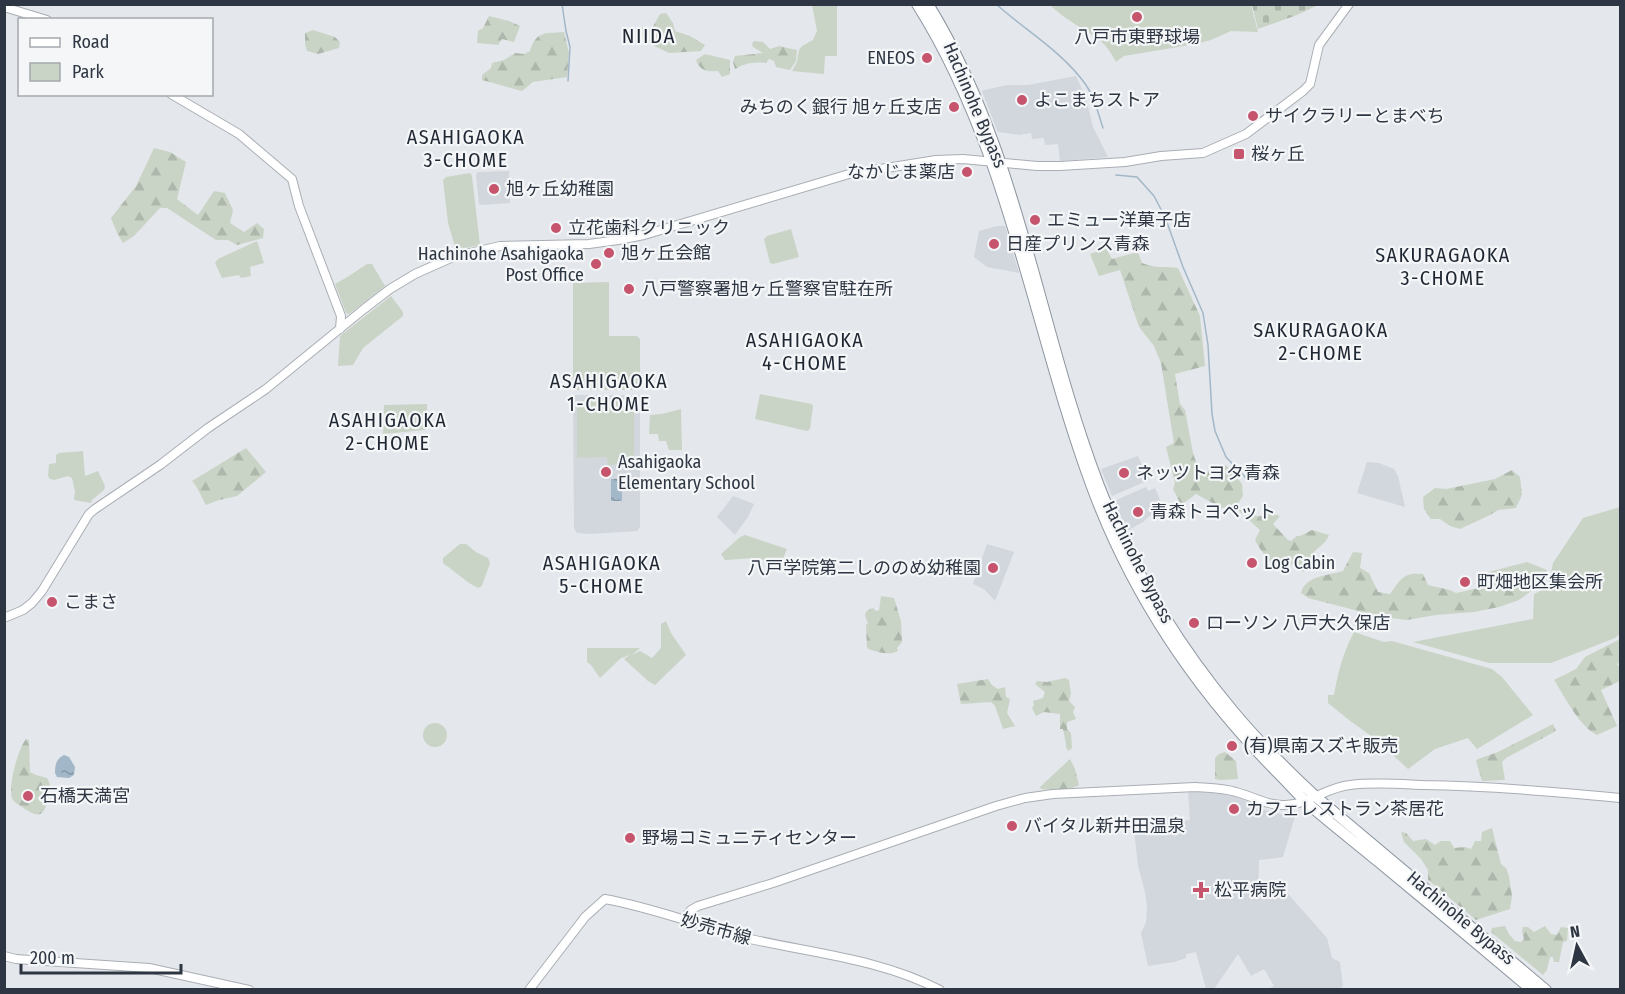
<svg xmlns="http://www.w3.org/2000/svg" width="1625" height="994" viewBox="0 0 1625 994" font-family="'Fira Sans Condensed','Noto Sans JP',sans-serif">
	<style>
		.built { fill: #d2d6dd }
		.green { fill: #cad4c6 }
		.forest { fill: url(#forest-firs) }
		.cemetery { fill: url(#cemetery-stones) }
		.water { fill: url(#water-ripples) }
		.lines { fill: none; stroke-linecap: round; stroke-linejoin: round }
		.stream { stroke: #a2b7c8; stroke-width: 1.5 }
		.secondary-casing { stroke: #a9aeb5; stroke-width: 10 }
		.highway-casing { stroke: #8d96a0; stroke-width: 12 }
		.secondary { stroke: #fff; stroke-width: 8 }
		.highway { stroke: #fff; stroke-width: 10 }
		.poi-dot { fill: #c5546c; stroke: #f4f6f8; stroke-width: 2 }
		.labels { text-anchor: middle; stroke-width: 4.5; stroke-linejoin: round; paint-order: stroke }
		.poi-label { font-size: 18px; fill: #2d3642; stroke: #f4f6f8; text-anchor: start }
		.street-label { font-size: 18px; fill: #2d3642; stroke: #f4f6f8 }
		.neighbourhood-label { font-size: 20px; letter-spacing: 1.5px; fill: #1f2733; stroke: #f4f6f8 }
		.quarter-label { font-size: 21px; letter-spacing: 1.5px; fill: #1f2733; stroke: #f4f6f8 }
	</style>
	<defs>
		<pattern id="forest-firs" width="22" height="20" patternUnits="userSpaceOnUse" patternTransform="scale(1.5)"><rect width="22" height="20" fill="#cad4c6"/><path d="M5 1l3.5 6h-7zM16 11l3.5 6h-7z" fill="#aeb7ab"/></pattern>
		<pattern id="cemetery-stones" width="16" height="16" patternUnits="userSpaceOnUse" patternTransform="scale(1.5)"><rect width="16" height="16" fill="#cad4c6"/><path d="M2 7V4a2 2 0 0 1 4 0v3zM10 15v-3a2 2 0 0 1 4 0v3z" fill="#aeb7ab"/></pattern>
		<pattern id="water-ripples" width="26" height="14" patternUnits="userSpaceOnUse" patternTransform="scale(1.5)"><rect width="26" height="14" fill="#a2b7c8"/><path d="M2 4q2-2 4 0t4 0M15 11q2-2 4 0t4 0" fill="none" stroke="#8496a4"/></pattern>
	</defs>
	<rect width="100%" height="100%" fill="#e4e7eb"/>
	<path class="built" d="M1076 76 1086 98 1093 127 1108 157 1060 161 1058 144 1045 145 1044 138 1032 139 1031 133 1019 135 998 132 997 130 982 91 984 90 1008 85H1028Z
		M509 171 510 203 482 205 479 204 476 175 478 172Z
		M997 226H1005L1019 273 987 267 974 257 979 231Z
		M573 395H640V527L637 531 591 534 577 533 574 528Z
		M1138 456 1149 480 1112 496 1101 469Z
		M1367 462 1379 463 1394 469 1398 476 1405 507 1357 493Z
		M1146 487 1148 491 1155 488 1164 509 1152 514 1143 522 1127 531 1114 501Z
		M733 496 754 504 748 517 735 535 717 517Z
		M987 544 1014 552 995 601 984 589 973 584Z
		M1188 791 1224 794 1236 796 1263 809 1273 812 1281 814 1296 813 1283 857 1259 860 1258 896 1262 899 1266 898 1282 887 1327 938 1332 958 1340 962 1343 986 1339 989H1271L1270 988 1274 986 1264 969 1251 976 1238 954 1214 989H1206L1196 952 1186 954V958L1174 962 1148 966 1141 933 1146 922 1147 907 1145 892 1138 866 1134 830 1151 828 1177 829 1176 822 1190 820Z"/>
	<path class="green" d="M812 5H837V56H825L824 74 792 71 797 62 799 50 802 46 813 40 817 31Z
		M1050 5H1251L1258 32 1231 31 1211 40 1190 45 1124 56 1116 62C1102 35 1091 36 1069 20 1062 16 1056 10 1050 5Z
		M470 173 472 176 480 245 456 250 448 223 443 180 446 177Z
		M791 229 799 257 773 264 770 263 764 239 767 236Z
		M257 241 264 263 250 267 251 276 241 278 239 275 222 278 215 263 218 259Z
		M367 264H372L385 286 349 314 346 313 335 284 349 276Z
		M609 282V336H637L640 339V390H573V283Z
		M391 296 403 312V316L363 348 353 365 338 366 340 336Z
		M760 394 812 404 813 407 810 429 807 431 755 419Z
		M583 400 634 401V464L608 465 607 457 577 458V406Z
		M427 404V428L425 430 383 434 384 405Z
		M681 409 682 450H669L666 441H659L658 434H649L650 415 662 414Z
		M83 451 85 476 98 471 105 486 104 490 92 500 91 503 74 500 75 492 72 478 68 476 54 480 50 479 48 476 49 464 56 463V455L59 453Z
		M1620 507V634L1615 638 1551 663H1489L1413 642 1533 619 1534 594 1548 587 1553 563 1583 518Z
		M745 535 787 549 781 563 754 558 725 560 721 554 740 537Z
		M460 544H466L476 552 488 558 490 563 482 586 478 588 469 583 443 563V558Z
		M666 621 671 633 686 655 655 685 648 681 624 659 630 655 621 658 600 678 591 665 587 662V648H640L632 655 640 651 652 658 661 648V624Z
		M1354 632 1384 642 1392 641 1492 669 1502 677 1533 715 1477 749 1468 738 1435 749 1408 769 1374 738 1349 720 1328 703V695H1334C1338 672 1343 653 1354 632Z
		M423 735a12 12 0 1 1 24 0a12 12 0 1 1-24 0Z"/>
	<path class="forest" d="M666 13 673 23 675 31 690 36 705 45 701 51 669 53 644 41 639 30 642 27 651 30 660 14Z
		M489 16 509 21 520 26 514 42 502 39 498 45 477 43 478 31 483 28Z
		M313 30 335 37 340 42 339 48 318 54 307 51 305 44V33Z
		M564 32 569 53 567 77 533 82 522 91 482 80V75L491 68 492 63 504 60 515 53 524 54 530 51C537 30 544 34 564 32Z
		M754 41 763 42 770 49 779 46 797 50 796 61 790 70 776 67 774 61 769 59 766 63C759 62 750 62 743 65 740 66 738 68 735 69L733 62 735 56 763 53 753 47 752 44Z
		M705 54 730 60V74L722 77 718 71C707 72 700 71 696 60Z
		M154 148 170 152 186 162 177 199 198 215 214 191 225 193 233 210 230 223 244 232 257 223 264 229 263 238 237 245 228 240H216L167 208H160L134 236 123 243 117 233 111 218 136 186Z
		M1106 248 1112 259 1138 252 1142 263C1156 269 1164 266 1178 268L1200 316 1205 366 1175 374 1180 404 1185 410 1193 453 1201 476 1218 465H1226L1242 484 1243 496 1237 505 1222 508 1196 494 1181 505 1173 489 1175 483 1166 447 1174 443 1161 363 1154 346 1139 327 1120 270 1099 276 1090 254Z
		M246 448 266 472 237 496 219 500 206 505C201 497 199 489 192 481Z
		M1512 470 1520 477 1522 495 1516 508 1498 510 1490 515 1460 529 1450 526 1440 519H1431L1424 509 1423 497 1435 488 1446 489 1495 479Z
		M1238 510C1253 509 1253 522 1269 513L1280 516 1273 524 1288 540 1291 541 1297 536H1300L1312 530 1329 535C1324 549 1310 547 1310 565L1303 572 1291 564 1287 570C1282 564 1276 565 1270 561 1264 556 1259 547 1255 540L1260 530Z
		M1353 552 1362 553 1360 568 1369 573 1378 592 1390 594C1401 579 1403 572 1423 574L1428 585 1450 590 1456 593 1479 588 1477 575 1527 562 1547 570 1545 581 1519 600 1499 607 1474 612 1436 615 1407 620 1382 617 1308 598 1301 593C1306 575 1327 576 1343 571Z
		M881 596 894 598 901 621 902 642 897 648 898 651C889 656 878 652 868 649L867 647 866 625 868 623C865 616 862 612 873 608L876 611 879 610Z
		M1620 639V662L1617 664 1620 668V681L1601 690 1617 726 1597 735C1579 726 1565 697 1554 680L1576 669 1585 657Z
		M1065 678 1069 680 1071 694 1069 701 1075 707 1073 712 1076 719 1067 722V729L1071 733 1072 748 1068 751 1066 747V744L1063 729H1060V714L1044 712 1036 716 1032 708 1034 705 1033 701 1043 698 1045 692 1035 684 1037 681 1047 682Z
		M988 679 992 685 998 689 1005 687 1006 697 1010 699 1007 713 1015 726 1003 729 995 706 991 702 961 704 957 684Z
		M1553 724 1556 731 1506 758 1502 762 1505 780 1482 781 1476 761 1478 759 1498 752Z
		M26 739 29 740 30 772 36 775 47 778C52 786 51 792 48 800 43 819 37 817 22 807 19 805 13 802 12 798 8 785 18 749 26 739Z
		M1225 752 1236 761 1238 779 1220 780 1215 779V758L1219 754Z
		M1070 759 1075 769 1079 785C1069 791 1052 790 1041 789L1040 787Z
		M1492 828 1501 864 1506 868 1509 876 1512 896 1510 909 1476 920 1428 880V870L1421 859 1404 842 1401 832 1406 833 1413 841 1426 839 1435 845 1441 841H1450L1454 848 1465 847 1471 849 1475 841H1481L1482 832Z
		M1505 926 1509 934 1515 941 1521 942 1524 939 1522 931 1523 927H1528L1534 932 1545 926 1551 934 1557 935 1561 927 1568 928 1567 941 1563 942 1559 962H1554L1553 957H1550L1547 970 1543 975 1491 932 1492 928Z"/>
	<path class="cemetery" d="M1252 5V4L1318 5 1297 15 1258 29Z"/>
	<path class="water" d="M611 479H622V501H611Z
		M64 755 69 757 75 767 74 775 69 778 57 777 55 773C55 765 56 759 64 755Z"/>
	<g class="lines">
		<path class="stream" d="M562 4 566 31 570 47 568 81
			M996 4C1026 31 1063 52 1086 85 1095 98 1098 113 1103 128
			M1116 175 1137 177 1154 196 1165 217 1183 267 1203 313 1208 345 1212 414 1215 431 1226 457 1246 478"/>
		<defs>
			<path id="secondary" d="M4 7 47 20
				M171 94 239 134 292 179 299 206 341 316 340 329
				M4 618 23 610 32 603 42 591 89 514 95 509 160 465 208 428 266 389 364 309 390 289 415 274 453 257 500 246 589 244 618 240 644 235 849 174 936 160 963 159 1037 166H1060L1125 162 1161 156 1203 153 1246 134 1303 91 1310 84 1319 45 1349 4
				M684 919 691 910 698 906 773 883 996 806 1025 798 1053 794 1195 787C1209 788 1223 788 1236 792 1252 796 1268 806 1285 805 1307 805 1327 787 1350 785 1374 782 1399 784 1423 785 1490 786 1555 792 1620 798
				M4 956 16 959 149 968 249 990
				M529 990 585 917 605 899C632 904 659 912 685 920 704 925 722 933 742 937 808 953 879 958 940 990"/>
			<path id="highway" d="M917 4C1009 149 1033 328 1092 487 1132 595 1196 690 1277 772 1287 782 1296 792 1306 802 1330 823 1356 843 1380 863 1431 905 1481 947 1532 990
				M928 4C1019 152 1038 327 1099 486 1131 567 1177 644 1233 711 1258 741 1286 769 1315 796L1546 990"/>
		</defs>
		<use href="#secondary" class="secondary-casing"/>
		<use href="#highway" class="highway-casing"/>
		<use href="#secondary" class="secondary"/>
		<use href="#highway" class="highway"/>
	</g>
	<g class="poi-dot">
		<circle cx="1137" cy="17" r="6"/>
		<circle cx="927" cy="58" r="6"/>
		<circle cx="1022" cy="100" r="6"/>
		<circle cx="954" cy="107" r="6"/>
		<circle cx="1253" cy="116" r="6"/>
		<rect x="1233" y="148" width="12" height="12" rx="3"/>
		<circle cx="967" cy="172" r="6"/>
		<circle cx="494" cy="189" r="6"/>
		<circle cx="1035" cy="220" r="6"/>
		<circle cx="556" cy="228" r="6"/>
		<circle cx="994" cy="244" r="6"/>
		<circle cx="609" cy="253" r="6"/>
		<circle cx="596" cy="264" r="6"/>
		<circle cx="629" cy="289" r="6"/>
		<circle cx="606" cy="472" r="6"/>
		<circle cx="1124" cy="473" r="6"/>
		<circle cx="1138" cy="512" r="6"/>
		<circle cx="1252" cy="563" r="6"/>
		<circle cx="993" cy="568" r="6"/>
		<circle cx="1465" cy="582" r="6"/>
		<circle cx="52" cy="602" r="6"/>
		<circle cx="1194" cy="623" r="6"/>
		<circle cx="1232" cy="746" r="6"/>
		<circle cx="28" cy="796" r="6"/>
		<circle cx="1234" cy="809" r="6"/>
		<circle cx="1012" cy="826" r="6"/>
		<circle cx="630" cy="838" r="6"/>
		<path d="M1198 881h6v6h6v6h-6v6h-6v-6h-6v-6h6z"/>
	</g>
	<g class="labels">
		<g class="poi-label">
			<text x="1137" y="43" text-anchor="middle">八戸市東野球場</text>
			<text x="915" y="64" text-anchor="end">ENEOS</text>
			<text x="1034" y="106">よこまちストア</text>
			<text x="942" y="113" text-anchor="end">みちのく銀行 旭ヶ丘支店</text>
			<text x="1265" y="122">サイクラリーとまべち</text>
			<text x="1251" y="160">桜ヶ丘</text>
			<text x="955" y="178" text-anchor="end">なかじま薬店</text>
			<text x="506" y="195">旭ヶ丘幼稚園</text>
			<text x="1047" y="226">エミュー洋菓子店</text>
			<text x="568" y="234">立花歯科クリニック</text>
			<text x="1006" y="250">日産プリンス青森</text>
			<text x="621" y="259">旭ヶ丘会館</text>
			<text x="584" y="260" text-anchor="end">Hachinohe Asahigaoka<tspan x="584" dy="21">Post Office</tspan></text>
			<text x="641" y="295">八戸警察署旭ヶ丘警察官駐在所</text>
			<text x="618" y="468">Asahigaoka<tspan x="618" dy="21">Elementary School</tspan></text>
			<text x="1136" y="479">ネッツトヨタ青森</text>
			<text x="1150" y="518">青森トヨペット</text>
			<text x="1264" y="569">Log Cabin</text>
			<text x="981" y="574" text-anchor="end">八戸学院第二しののめ幼稚園</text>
			<text x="1477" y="588">町畑地区集会所</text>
			<text x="64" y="608">こまさ</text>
			<text x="1206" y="629">ローソン 八戸大久保店</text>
			<text x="1244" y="752">(有)県南スズキ販売</text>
			<text x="40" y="802">石橋天満宮</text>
			<text x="1246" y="815">カフェレストラン茶居花</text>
			<text x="1024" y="832">バイタル新井田温泉</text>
			<text x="642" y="844">野場コミュニティセンター</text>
			<text x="1214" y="896">松平病院</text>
		</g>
		<g class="street-label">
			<text transform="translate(975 105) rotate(67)" y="6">Hachinohe Bypass</text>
			<text transform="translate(1138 562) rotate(63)" y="6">Hachinohe Bypass</text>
			<text transform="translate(1461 918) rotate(40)" y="6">Hachinohe Bypass</text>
			<text transform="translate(716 929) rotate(16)" y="6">妙売市線</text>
		</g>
		<g class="neighbourhood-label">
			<text x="466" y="144">ASAHIGAOKA<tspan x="466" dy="23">3-CHOME</tspan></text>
			<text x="1443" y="262">SAKURAGAOKA<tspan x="1443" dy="23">3-CHOME</tspan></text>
			<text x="1321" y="337">SAKURAGAOKA<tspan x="1321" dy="23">2-CHOME</tspan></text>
			<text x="805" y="347">ASAHIGAOKA<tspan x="805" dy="23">4-CHOME</tspan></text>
			<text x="609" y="388">ASAHIGAOKA<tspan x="609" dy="23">1-CHOME</tspan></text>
			<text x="388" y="427">ASAHIGAOKA<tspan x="388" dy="23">2-CHOME</tspan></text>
			<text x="602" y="570">ASAHIGAOKA<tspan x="602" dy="23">5-CHOME</tspan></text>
		</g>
		<g class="quarter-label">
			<text x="649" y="43">NIIDA</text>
		</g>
	</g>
	<rect width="1625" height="994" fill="none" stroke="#2d3642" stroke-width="12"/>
	<rect x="18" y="18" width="195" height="78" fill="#f4f6f8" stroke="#a4a9af" stroke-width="1.5"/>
	<rect x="30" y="38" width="30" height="9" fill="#ffffff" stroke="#a4a9af" stroke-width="1.5"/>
	<text x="72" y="48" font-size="18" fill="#2d3642">Road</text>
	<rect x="30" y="63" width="30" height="18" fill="#cad4c6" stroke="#a4a9af" stroke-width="1.5"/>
	<text x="72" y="78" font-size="18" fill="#2d3642">Park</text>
	<g transform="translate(1577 946) rotate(352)" stroke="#f4f6f8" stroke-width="4.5" paint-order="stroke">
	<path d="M0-4.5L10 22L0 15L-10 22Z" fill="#2d3642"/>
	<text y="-9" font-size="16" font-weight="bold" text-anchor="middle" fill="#2d3642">N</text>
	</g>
	<path d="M21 964v9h160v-9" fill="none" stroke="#2d3642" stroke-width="3"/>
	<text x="30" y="964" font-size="18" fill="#2d3642" stroke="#f4f6f8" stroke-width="4.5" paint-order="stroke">200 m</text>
</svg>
